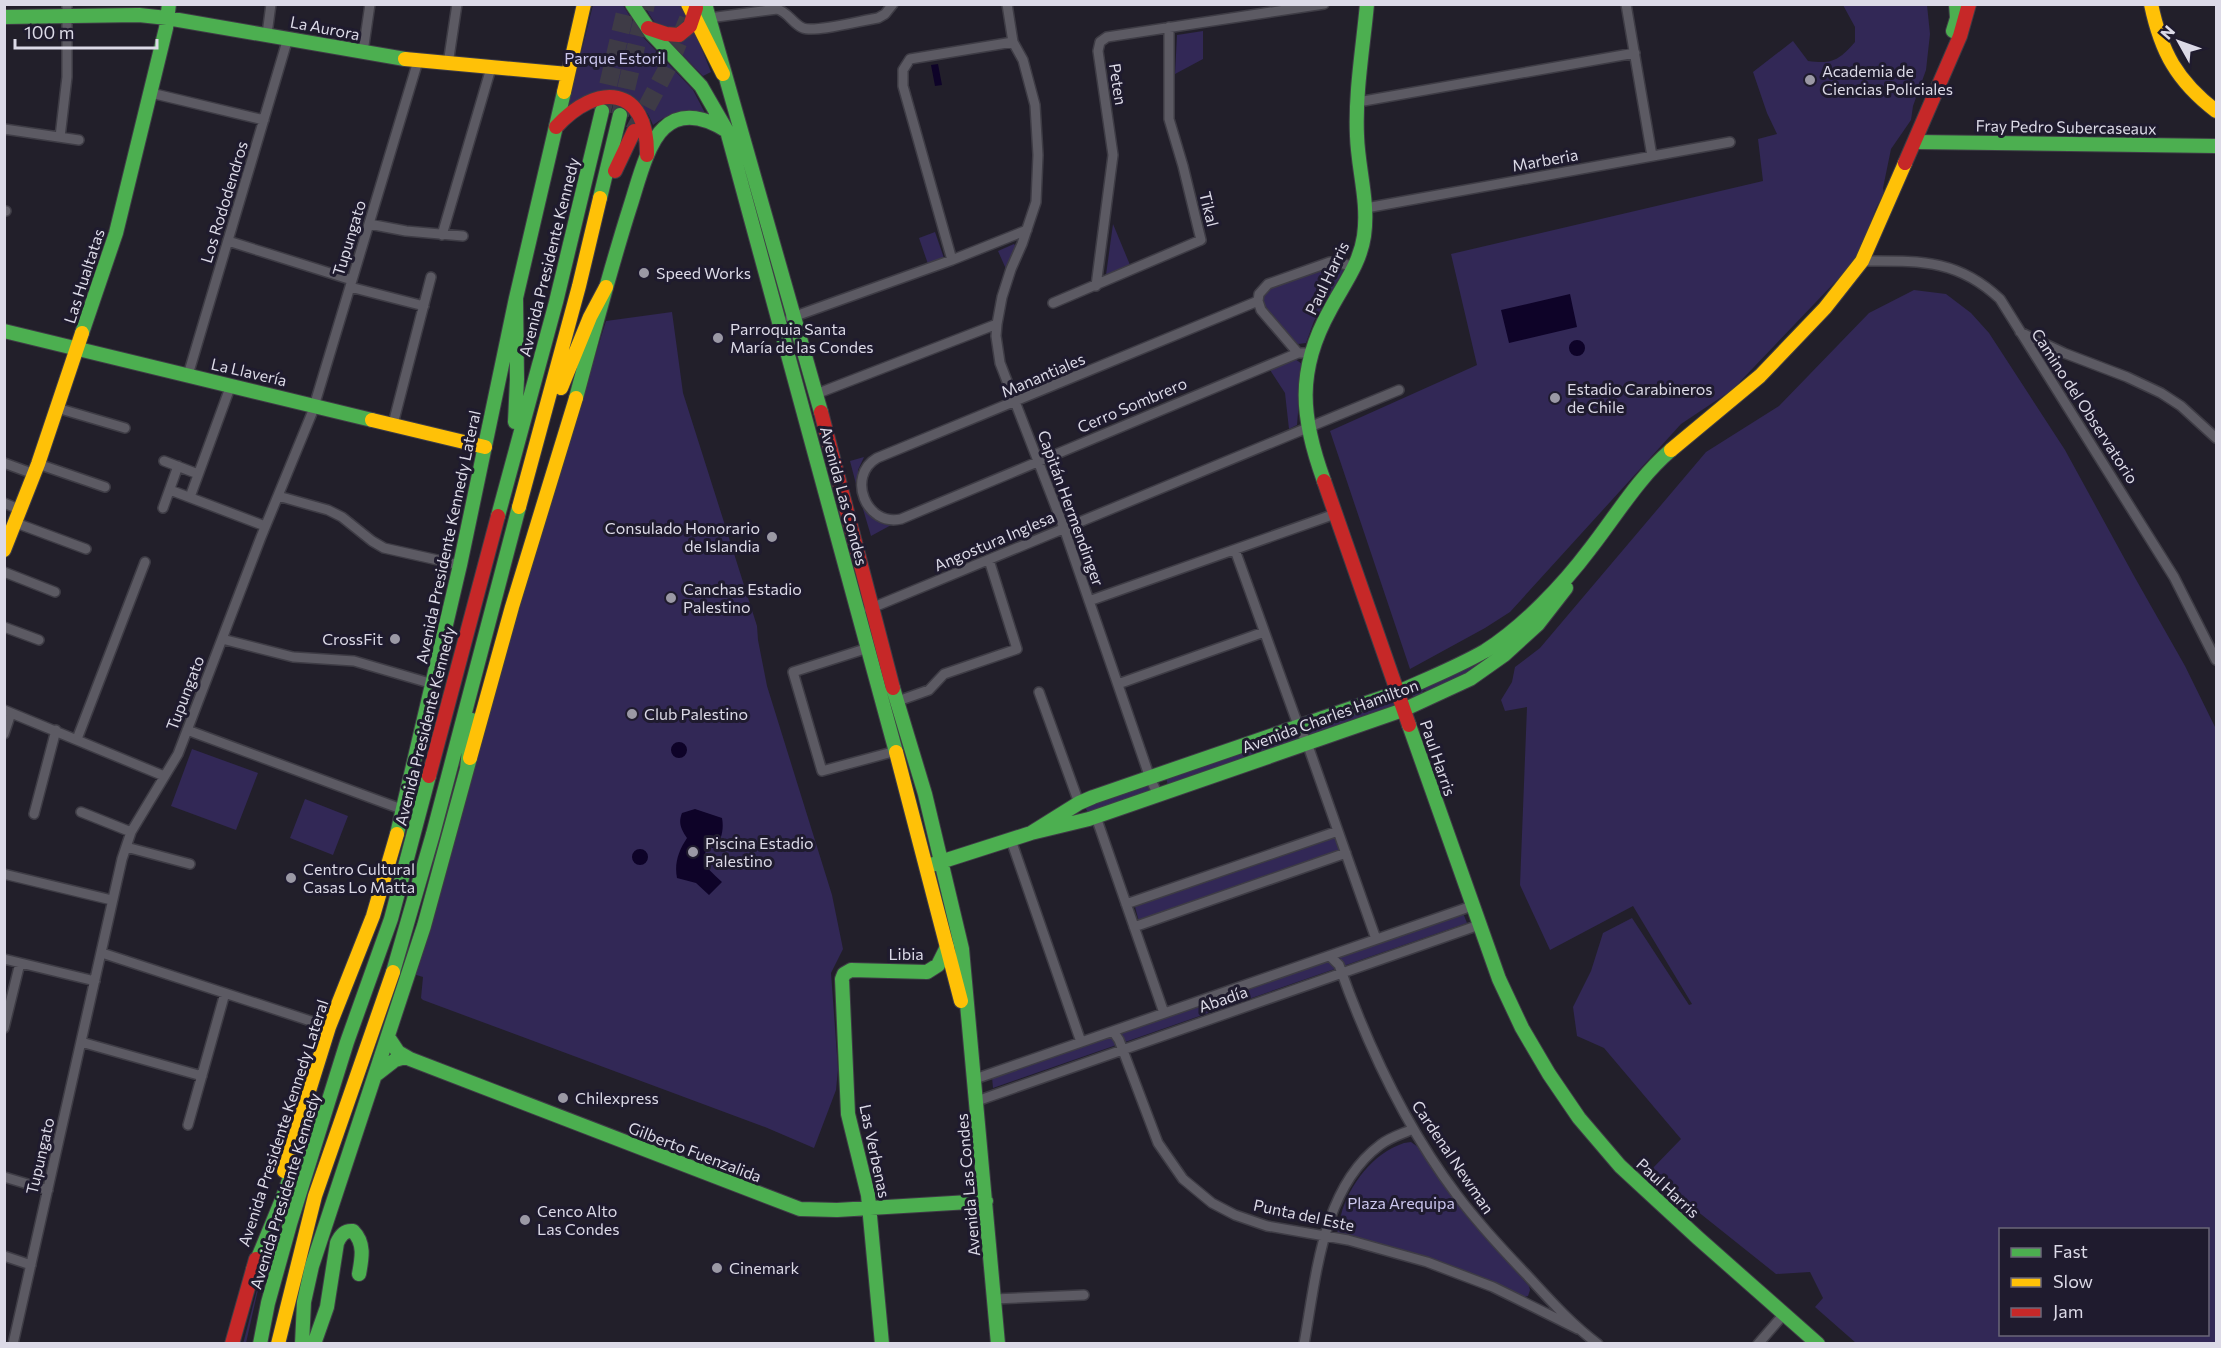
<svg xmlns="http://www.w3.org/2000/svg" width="2221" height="1348" viewBox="0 0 2221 1348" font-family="Commissioner,sans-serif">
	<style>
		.green { fill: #322856; fill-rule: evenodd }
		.water { fill: #0e0328 }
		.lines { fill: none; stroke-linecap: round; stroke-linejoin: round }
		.highway-tunnel { stroke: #3e3b46; stroke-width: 18; stroke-dasharray: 18 9; stroke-linecap: butt }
		.street-casing { stroke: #3e3c45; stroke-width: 12 }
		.fast-casing { stroke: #3e3c45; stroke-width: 16 }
		.slow-casing { stroke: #3e3c45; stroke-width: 16 }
		.jam-casing { stroke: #3e3c45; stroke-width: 16 }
		.street { stroke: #5c5a63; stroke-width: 9 }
		.fast { stroke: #4caf50; stroke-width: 14 }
		.slow { stroke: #ffc107; stroke-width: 14 }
		.jam { stroke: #c62828; stroke-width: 14 }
		.poi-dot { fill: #9b99a5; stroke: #1f1b2e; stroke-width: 2 }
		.labels { text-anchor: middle; stroke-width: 6; stroke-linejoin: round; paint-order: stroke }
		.street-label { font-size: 16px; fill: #dcdae7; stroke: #1f1b2e }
		.park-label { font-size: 16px; fill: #ccc7ef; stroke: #1f1b2e }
		.poi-label { font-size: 16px; fill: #dcdae7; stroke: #1f1b2e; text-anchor: start }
	</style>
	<rect width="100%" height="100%" fill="#221f2a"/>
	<path class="green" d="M593 5H623L641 35 693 90 705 113C681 110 673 111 653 125 646 106 638 102 622 92L568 105Z
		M644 5H684L711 72 703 76C682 54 657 31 644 5Z
		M1843 5H1927L1930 34 1926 70 1913 106 1911 120 1891 149 1883 188 1884 193 1876 208 1858 258 1732 390 1681 424 1510 612 1485 628 1410 669 1330 431 1477 365 1451 254 1763 181 1758 139 1777 134 1767 113 1753 72 1793 41 1808 61C1833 64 1838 61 1855 42V27Z
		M1203 31V59L1175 74 1177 35Z
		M1113 224 1130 265 1106 275Z
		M935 232 944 258 928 264 919 238Z
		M1014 244 1017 248 1006 269 998 251Z
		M1338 264 1344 270 1314 321 1306 343 1298 344 1264 309 1262 297 1268 287Z
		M1914 290 1946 294 1971 313 1989 333 2065 450 2134 576 2185 666 2216 729V1343H1856L1815 1307 1823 1298 1810 1272 1776 1274 1682 1199 1652 1169 1681 1139 1604 1048 1577 1036 1573 1007 1591 971 1603 933 1632 918 1689 1005 1692 1004 1633 906 1550 950 1520 885 1527 707 1505 711 1501 700 1512 682 1515 667 1540 648 1706 452 1779 406 1869 313ZM2000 1230H2208V1334H2000Z
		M672 312 683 393 757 626 758 640 767 686 832 895 843 949 831 973 838 1069 836 1090 814 1148 765 1127 423 1000 421 998 423 977 410 973 517 605 606 321Z
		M1295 359 1302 364 1297 425 1289 429 1285 393 1270 370Z
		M864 457 858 470V484H856L850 461Z
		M865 508C873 519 879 523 893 524L871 536 863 509Z
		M1491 653 1493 654 1467 673 1428 691 1424 690 1422 692 1424 693 1413 697 1411 693Z
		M1397 696 1401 707 1312 741 1307 729Z
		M1296 734 1300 743 1169 789 1166 778Z
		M192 749 258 773 236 830 171 806Z
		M1150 785 1152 793 1090 815 1084 806Z
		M305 799 348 816 333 855 290 838Z
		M1336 833 1342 851 1139 922 1134 903Z
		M1463 913 1467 923 993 1088 992 1077Z
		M1404 1143 1411 1142 1418 1147 1468 1218 1529 1286 1530 1290 1528 1296 1521 1298 1338 1234C1336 1227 1339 1222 1341 1215 1349 1185 1373 1153 1404 1143Z
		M286 1194 257 1294 246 1343 243 1344 265 1259Z"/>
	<path class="water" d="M938 64 942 85 935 86 931 65Z
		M1570 294 1577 327 1509 343 1501 310Z
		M1569 348a8 8 0 1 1 16 0a8 8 0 1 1-16 0Z
		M671 750a8 8 0 1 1 16 0a8 8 0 1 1-16 0Z
		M695 809 722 818C724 828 722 842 713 848L708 846C699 865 709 869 722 882L709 895 696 883 677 878C674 863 679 850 687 838 681 829 678 823 682 813Z
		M632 857a8 8 0 1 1 16 0a8 8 0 1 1-16 0Z"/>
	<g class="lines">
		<path class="highway-tunnel" d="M602 111 627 4
			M620 115 646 4
			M634 131 669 65 688 19"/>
		<defs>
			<path id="street" d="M1007 4 1013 42 1023 60 1035 105 1038 155 1036 202 1022 244 1011 269 1002 297 997 324 996 336 1000 363 1064 528 1150 778 1158 795
				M1626 4 1652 156
				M709 18 777 9C788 12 793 24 803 28 815 33 863 20 878 18L885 14 893 4
				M267 34 271 4
				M363 52 370 4
				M448 64 457 4
				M151 93 264 120
				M1358 102 1635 53
				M4 129 79 140
				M60 137 67 77V4
				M1366 208 1730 142
				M4 211H6
				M369 224 406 231 463 236
				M442 235 491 68
				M228 241 352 280
				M952 260 903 86V70L910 59 1013 42
				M1862 261C1917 261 1957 258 2000 299L2174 577 2216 660
				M1096 286 1113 155 1098 51 1100 42 1107 37 1324 4
				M350 287 424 306
				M1258 301 877 458C846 476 866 527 901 519L1298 353H1312
				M1053 303 1201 240 1183 166 1169 119V27
				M790 318 952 260 1027 230
				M2020 332 2064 353 2127 377 2161 393 2181 406 2216 438
				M1298 353 1261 310 1258 301 1259 294 1268 284 1330 262 1355 266
				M188 375 288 38
				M816 394 997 324
				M57 408 125 428
				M393 424 431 277
				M164 461 198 474
				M4 463 34 474
				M38 464 105 487
				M170 490 265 526
				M278 496 328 510 342 517 372 541 384 548 460 565
				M190 497 231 385
				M4 503 21 510
				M163 508 178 466
				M16 523 86 549
				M1235 550 1298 725 1307 743 1376 939
				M4 572 55 592
				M1089 601 1335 514
				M869 609 1399 390
				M4 627 39 640
				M222 639 293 657 354 661 433 684
				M868 648 793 672 822 771 896 751
				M1118 684 1264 632
				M1039 692 1079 803
				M898 701 929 690 944 674 1017 649 989 560
				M4 710 164 776
				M187 730 404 810
				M4 734 11 713
				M77 739 145 562
				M81 812 131 832
				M34 814 56 730
				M1096 817 1164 1013
				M1011 840 1081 1042
				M126 847 190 864
				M4 874 112 900
				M1126 904 1338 831
				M1134 927 1346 853
				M102 953 329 1027
				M1330 956 1339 965C1368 1047 1405 1126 1457 1195 1478 1223 1502 1249 1526 1274 1549 1299 1571 1324 1598 1344
				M4 959 95 981
				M4 1028 20 963
				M1113 1031 1119 1040 1158 1143 1183 1179 1212 1203 1235 1215 1267 1226 1348 1240 1427 1262 1493 1287 1578 1329
				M81 1042 202 1076
				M975 1079 1472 906
				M977 1101 1479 925
				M188 1125 225 993
				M4 1177 48 1190
				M4 1256 31 1265
				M994 1299 1084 1295
				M13 1344 122 859 131 832 178 754 261 537 312 413 418 61
				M1304 1344C1316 1278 1322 1188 1380 1145 1390 1137 1402 1134 1413 1129
				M1758 1344 1784 1314"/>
			<path id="fast" d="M632 4 652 34 701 86 727 131 896 752
				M705 4 821 412
				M4 17 139 15 167 18 405 59
				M1953 31 1957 18 1956 4
				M1915 142 2216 146
				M600 198 620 115
				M4 331 372 420
				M82 333 116 233 166 28 169 4
				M576 398C593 334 610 270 630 207 637 186 647 143 664 128 683 110 708 119 727 131
				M515 422 517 379 516 298
				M1324 481C1301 418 1296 371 1330 310 1343 285 1360 264 1364 236 1369 202 1358 169 1357 136 1355 92 1363 48 1367 4
				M498 516 556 302 602 111
				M893 688 925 794 962 949 998 1344
				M1409 725 1499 979 1522 1028 1549 1074 1579 1118 1620 1166 1698 1238 1818 1344
				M467 769 472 720
				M1031 833 1079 803 1093 797 1398 692C1427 679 1457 667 1485 651 1523 627 1563 585 1590 549 1616 516 1638 478 1671 450
				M397 834 460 565 516 298 564 92
				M931 865 1031 833 1089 819 1403 710 1470 679 1504 655 1538 624 1566 588
				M393 972 433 834 519 507
				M388 1037 398 1052 410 1059 800 1209 837 1210 986 1201
				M377 1074 395 1060 405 1057
				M253 1270 281 1202 312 1117
				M260 1344 268 1303 290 1224 347 1042 391 919 429 776
				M302 1344 304 1302 312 1266 424 926 470 758
				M314 1344 327 1307 337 1243C340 1236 344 1230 353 1231 365 1243 362 1258 359 1274
				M882 1344 868 1195 848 1114 842 979 844 974 851 970 927 972 938 965 947 947"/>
			<path id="slow" d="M688 4 723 74
				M2151 4C2161 52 2177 81 2216 111
				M405 59 568 74
				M564 92 584 4
				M561 388 590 317 606 287
				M372 420 485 447
				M1671 450 1760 376 1825 308 1862 261 1905 163
				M519 507 579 286 600 198
				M4 550 38 464 82 333
				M896 752 961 1001
				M470 758 512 607 576 398
				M284 1171 329 1027 373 916 397 834
				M278 1344 315 1196 393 972"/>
			<path id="jam" d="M648 28 666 34 679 35 690 26 696 8
				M556 127C597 82 648 85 647 155
				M1905 163 1960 36 1969 4
				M615 171 634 131
				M821 412 893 688
				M1324 481 1409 725
				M429 776 498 516
				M232 1344 256 1259"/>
		</defs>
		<use href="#street" class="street-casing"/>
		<use href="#fast" class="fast-casing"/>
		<use href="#slow" class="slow-casing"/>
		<use href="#jam" class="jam-casing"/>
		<use href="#street" class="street"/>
		<use href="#fast" class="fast"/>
		<use href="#slow" class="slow"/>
		<use href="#jam" class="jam"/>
	</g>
	<g class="poi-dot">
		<circle cx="1810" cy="80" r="6"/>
		<circle cx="644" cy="273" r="6"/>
		<circle cx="718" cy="338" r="6"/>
		<circle cx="1555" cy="398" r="6"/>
		<circle cx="772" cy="537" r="6"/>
		<circle cx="671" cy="598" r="6"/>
		<circle cx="395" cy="639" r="6"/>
		<circle cx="632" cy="714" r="6"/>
		<circle cx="693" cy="852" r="6"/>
		<circle cx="291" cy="878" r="6"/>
		<circle cx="563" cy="1098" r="6"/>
		<circle cx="525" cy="1220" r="6"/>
		<circle cx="717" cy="1268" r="6"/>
	</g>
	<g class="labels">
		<g class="street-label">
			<text transform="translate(325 28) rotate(11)" y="6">La Aurora</text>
			<text transform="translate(1118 84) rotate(81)" y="6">Peten</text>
			<text transform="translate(2066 127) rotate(1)" y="6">Fray Pedro Subercaseaux</text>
			<text transform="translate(1545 160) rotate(-10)" y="6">Marberia</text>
			<text transform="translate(224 202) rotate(-73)" y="6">Los Rododendros</text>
			<text transform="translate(1209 209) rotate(76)" y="6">Tikal</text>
			<text transform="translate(349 238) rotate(-73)" y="6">Tupungato</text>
			<text transform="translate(549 257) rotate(-76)" y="6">Avenida Presidente Kennedy</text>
			<text transform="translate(84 276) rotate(-72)" y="6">Las Hualtatas</text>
			<text transform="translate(1327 278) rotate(-64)" y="6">Paul Harris</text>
			<text transform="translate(249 372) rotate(13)" y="6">La Llavería</text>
			<text transform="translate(1043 375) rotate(-23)" y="6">Manantiales</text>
			<text transform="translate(1132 405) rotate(-23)" y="6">Cerro Sombrero</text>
			<text transform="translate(2085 406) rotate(57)" y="6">Camino del Observatorio</text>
			<text transform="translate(844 496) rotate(75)" y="6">Avenida Las Condes</text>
			<text transform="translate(1071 508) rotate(70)" y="6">Capitán Hermendinger</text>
			<text transform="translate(448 537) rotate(-78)" y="6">Avenida Presidente Kennedy Lateral</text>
			<text transform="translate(994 541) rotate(-23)" y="6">Angostura Inglesa</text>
			<text transform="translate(185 693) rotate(-69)" y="6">Tupungato</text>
			<text transform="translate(1330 716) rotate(-20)" y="6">Avenida Charles Hamilton</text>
			<text transform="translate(425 726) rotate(-76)" y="6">Avenida Presidente Kennedy</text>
			<text transform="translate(1438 758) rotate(71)" y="6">Paul Harris</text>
			<text x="906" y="960">Libia</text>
			<text transform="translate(1223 999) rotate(-19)" y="6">Abadía</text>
			<text transform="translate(283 1123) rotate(-72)" y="6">Avenida Presidente Kennedy Lateral</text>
			<text transform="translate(875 1151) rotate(78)" y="6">Las Verbenas</text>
			<text transform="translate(695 1152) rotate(21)" y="6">Gilberto Fuenzalida</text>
			<text transform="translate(40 1156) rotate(-77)" y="6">Tupungato</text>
			<text transform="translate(1453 1157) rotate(56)" y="6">Cardenal Newman</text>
			<text transform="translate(968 1185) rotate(-95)" y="6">Avenida Las Condes</text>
			<text transform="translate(1668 1188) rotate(43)" y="6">Paul Harris</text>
			<text transform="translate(285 1191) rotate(-73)" y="6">Avenida Presidente Kennedy</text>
			<text transform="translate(1304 1215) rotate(12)" y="6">Punta del Este</text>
		</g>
		<g class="park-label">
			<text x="615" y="64">Parque Estoril</text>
			<text x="1401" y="1209">Plaza Arequipa</text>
		</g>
		<g class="poi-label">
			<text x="1822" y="77">Academia de<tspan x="1822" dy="18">Ciencias Policiales</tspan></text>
			<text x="656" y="279">Speed Works</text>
			<text x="730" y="335">Parroquia Santa<tspan x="730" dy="18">María de las Condes</tspan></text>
			<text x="1567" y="395">Estadio Carabineros<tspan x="1567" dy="18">de Chile</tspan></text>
			<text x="760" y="534" text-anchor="end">Consulado Honorario<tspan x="760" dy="18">de Islandia</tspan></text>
			<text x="683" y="595">Canchas Estadio<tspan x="683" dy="18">Palestino</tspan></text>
			<text x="383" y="645" text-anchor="end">CrossFit</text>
			<text x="644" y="720">Club Palestino</text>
			<text x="705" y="849">Piscina Estadio<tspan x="705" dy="18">Palestino</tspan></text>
			<text x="303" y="875">Centro Cultural<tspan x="303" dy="18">Casas Lo Matta</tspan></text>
			<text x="575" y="1104">Chilexpress</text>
			<text x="537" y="1217">Cenco Alto<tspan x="537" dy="18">Las Condes</tspan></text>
			<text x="729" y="1274">Cinemark</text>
		</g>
	</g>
	<rect width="2221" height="1348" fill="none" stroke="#dcdae7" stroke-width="12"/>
	<rect x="1999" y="1228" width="210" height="108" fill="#1f1b2e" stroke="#6b6778" stroke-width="1.5"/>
	<rect x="2011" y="1248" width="30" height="9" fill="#4caf50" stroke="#6b6778" stroke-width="1.5"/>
	<text x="2053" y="1258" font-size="18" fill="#dcdae7">Fast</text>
	<rect x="2011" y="1278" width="30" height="9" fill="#ffc107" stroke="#6b6778" stroke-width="1.5"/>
	<text x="2053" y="1288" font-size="18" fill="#dcdae7">Slow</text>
	<rect x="2011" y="1308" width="30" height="9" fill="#c62828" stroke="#6b6778" stroke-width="1.5"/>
	<text x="2053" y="1318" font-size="18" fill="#dcdae7">Jam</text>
	<g transform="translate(2179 42) rotate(310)" stroke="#1f1b2e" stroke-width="4.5" paint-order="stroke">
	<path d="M0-4.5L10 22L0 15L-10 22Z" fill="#dcdae7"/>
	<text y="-9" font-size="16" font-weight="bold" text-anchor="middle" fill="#dcdae7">N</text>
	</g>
	<path d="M15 39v9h142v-9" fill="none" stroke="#dcdae7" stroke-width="3"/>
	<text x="24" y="39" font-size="18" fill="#dcdae7" stroke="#1f1b2e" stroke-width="4.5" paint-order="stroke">100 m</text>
</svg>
